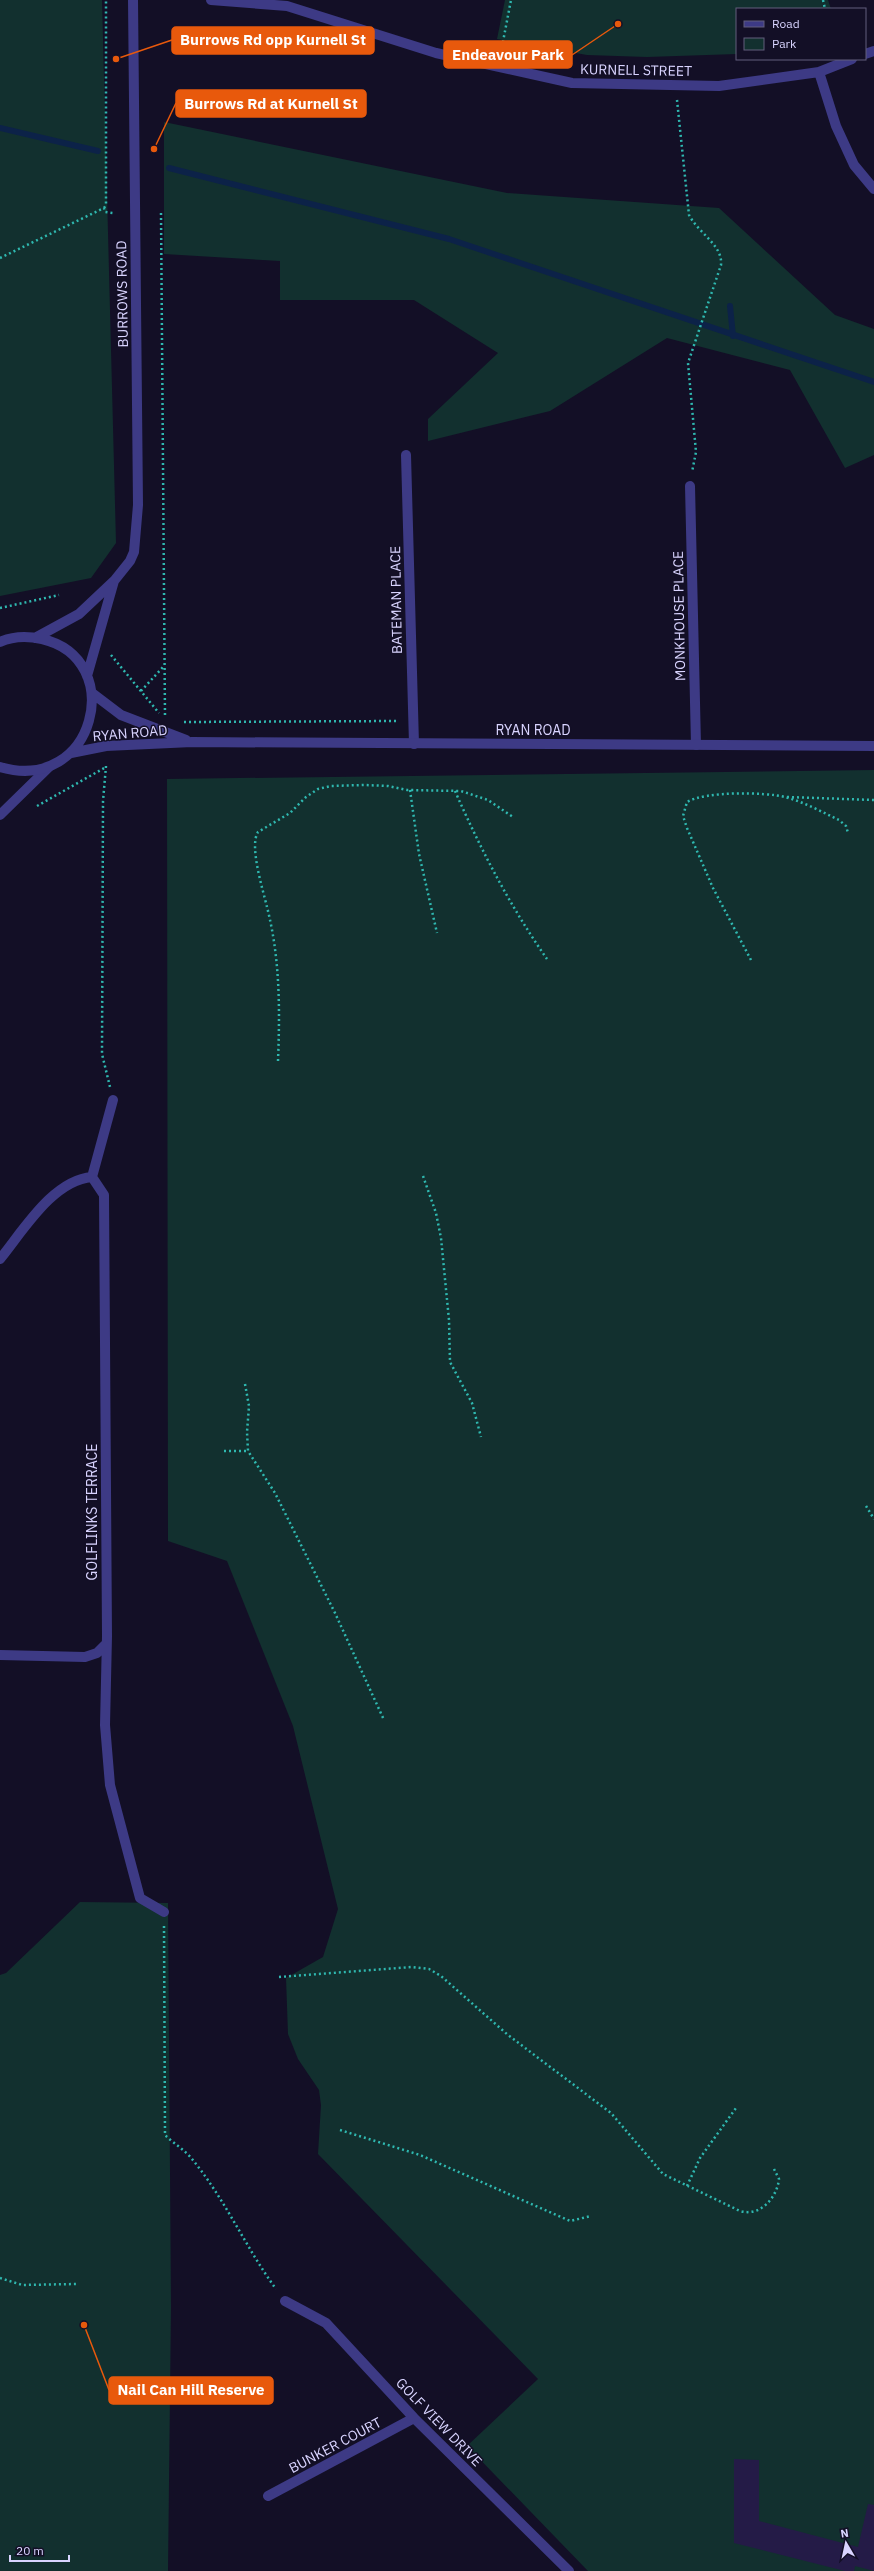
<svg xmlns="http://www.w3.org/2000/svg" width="874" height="2571" viewBox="0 0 874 2571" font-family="'IBM Plex Sans',sans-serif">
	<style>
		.green { fill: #12302f }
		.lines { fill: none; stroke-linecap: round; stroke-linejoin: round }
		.stream { stroke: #0c2248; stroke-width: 6 }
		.building { fill: #241b47 }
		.path { stroke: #2fb8b0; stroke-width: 2.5; stroke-dasharray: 2 3; stroke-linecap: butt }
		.minor { stroke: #3d3a85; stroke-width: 10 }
		.tertiary { stroke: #3d3a85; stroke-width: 10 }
		.labels { text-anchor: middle; stroke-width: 3; stroke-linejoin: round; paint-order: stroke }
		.street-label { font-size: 14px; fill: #d9d4ff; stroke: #130f26 }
		.leader { fill: none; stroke: #e8590c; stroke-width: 1.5 }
		.callout-dot { fill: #e8590c; stroke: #130f26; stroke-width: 1.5 }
		.callout { fill: #e8590c; stroke: #e8590c; stroke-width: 1.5 }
		.callout-label { font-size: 15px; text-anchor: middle; font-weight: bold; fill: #fff }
	</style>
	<rect width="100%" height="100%" fill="#130f26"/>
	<path class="green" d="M0 0H102L116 543 91 578 0 596Z
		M505 0H828L831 9H737V54L647 57 587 55 497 39Z
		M164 122 507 193 719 208 835 315 874 329V455L845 468 790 370 667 338 550 411 428 441V419L498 353 414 300H280V261L164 254Z
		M874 770V2571H588L467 2446 538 2379 318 2154 321 2105 319 2090 298 2059 288 2034 286 1978 323 1957 338 1909 293 1726 227 1561 168 1541 167 779Z
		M80 1902 168 1903 171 2306 168 2571H0V1975L6 1973Z"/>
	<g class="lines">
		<path class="stream" d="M0 128 98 151
			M169 168 449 239 874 382
			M730 306 733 336"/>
	</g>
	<path class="building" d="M734 2459 759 2460V2521L858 2547 868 2504 874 2505V2571L855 2566 854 2571H845L734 2543Z"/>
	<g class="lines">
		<path class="path" d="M823 0 825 9
			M501 52 511 0
			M677 100 689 215C699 234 723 245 721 265L688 363 696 452 692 472
			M104 208 106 205V0
			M161 213 165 717
			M0 258 104 208 105 212 113 213
			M0 608 59 595
			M111 655 159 713
			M141 691 164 666
			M184 722 399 721
			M106 766 103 801 102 1054 110 1087
			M410 790 419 854 437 933
			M455 791C481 850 510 906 547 959
			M787 797 874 800
			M37 806 106 767
			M751 960 713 888 687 828 683 816 687 802C705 791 765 792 785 797 804 802 822 812 839 820L846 826 848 833
			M278 1061C280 1008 280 958 267 907 263 890 249 846 258 832L290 813 306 797 318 789 331 786 364 785 388 786 407 790 461 791 488 800 513 817
			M423 1176 436 1213 441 1238 449 1320 450 1362 472 1403 481 1437
			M245 1384 249 1406 247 1432 248 1451 275 1493 335 1613 384 1720
			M224 1451H248
			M866 1506 874 1519
			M164 1926 165 2135C173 2143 185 2150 192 2159 225 2199 246 2248 276 2289
			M279 1977 412 1967 429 1969 441 1976 508 2035 611 2113 663 2174 740 2211C760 2217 777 2198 779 2179L774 2169
			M340 2130 420 2155 570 2221 591 2216
			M687 2186 700 2158 736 2108
			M0 2278 22 2285 76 2284"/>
		<path class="minor" d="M211 0 287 6 436 53 572 83 719 86 819 72 852 59
			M865 54 874 51
			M819 72 836 126 854 165 874 189
			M406 455 414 744
			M690 486 696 745
			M0 815 49 767
			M113 1100 92 1177 104 1195 107 1636 105 1725 110 1785 140 1898 164 1912
			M0 1259C23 1231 53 1180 92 1177
			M0 1655 85 1657 97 1653 105 1645
			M285 2301 326 2323 414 2418 569 2571
			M268 2496 414 2418"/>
		<path class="tertiary" d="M35 638 79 614 114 581 130 561 134 552 138 505 133 0
			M0 642C13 636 28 636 42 639 128 659 95 795 0 767
			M87 676 114 581
			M92 693 121 715 186 740
			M71 753 106 746 192 742 874 746"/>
	</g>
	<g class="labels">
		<g class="street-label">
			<text transform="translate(636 70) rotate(1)" y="5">KURNELL STREET</text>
			<text transform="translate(122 294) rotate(-91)" y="5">BURROWS ROAD</text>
			<text transform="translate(396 600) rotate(-91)" y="5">BATEMAN PLACE</text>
			<text transform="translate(679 616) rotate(-91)" y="5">MONKHOUSE PLACE</text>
			<text x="533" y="735">RYAN ROAD</text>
			<text transform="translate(130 733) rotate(-5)" y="5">RYAN ROAD</text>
			<text transform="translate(92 1512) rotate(-90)" y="5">GOLFLINKS TERRACE</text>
			<text transform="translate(439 2422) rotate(46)" y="5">GOLF VIEW DRIVE</text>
			<text transform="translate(335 2445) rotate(-28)" y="5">BUNKER COURT</text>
		</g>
	</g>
	<path class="leader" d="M116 59L172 40M618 24L572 55M154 149L176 103M84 2325L109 2390"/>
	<g class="callout-dot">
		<circle cx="116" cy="59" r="4"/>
		<circle cx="618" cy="24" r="4"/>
		<circle cx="154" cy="149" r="4"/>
		<circle cx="84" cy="2325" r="4"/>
	</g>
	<g class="callout">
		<rect x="172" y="27" width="202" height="27" rx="4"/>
		<rect x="444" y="41" width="128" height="27" rx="4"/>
		<rect x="176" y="90" width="190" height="27" rx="4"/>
		<rect x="109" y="2377" width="164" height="27" rx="4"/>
	</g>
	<g class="callout-label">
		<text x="273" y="45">Burrows Rd opp Kurnell St</text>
		<text x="508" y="60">Endeavour Park</text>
		<text x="271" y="109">Burrows Rd at Kurnell St</text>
		<text x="191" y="2395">Nail Can Hill Reserve</text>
	</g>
	<rect x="736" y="8" width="130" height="52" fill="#130f26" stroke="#625e7d"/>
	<rect x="744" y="21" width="20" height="6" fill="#3d3a85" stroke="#625e7d"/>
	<text x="772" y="28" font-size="12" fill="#d9d4ff">Road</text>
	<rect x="744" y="38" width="20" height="12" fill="#12302f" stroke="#625e7d"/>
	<text x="772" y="48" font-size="12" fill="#d9d4ff">Park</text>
	<g transform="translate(846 2543) rotate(351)" stroke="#130f26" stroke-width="3" paint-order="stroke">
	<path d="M0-3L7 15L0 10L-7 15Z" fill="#d9d4ff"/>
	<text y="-6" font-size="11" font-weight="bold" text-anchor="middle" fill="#d9d4ff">N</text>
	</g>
	<path d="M10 2555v6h59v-6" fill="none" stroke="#d9d4ff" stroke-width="2"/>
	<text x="16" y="2555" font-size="12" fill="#d9d4ff" stroke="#130f26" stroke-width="3" paint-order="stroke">20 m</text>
</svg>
